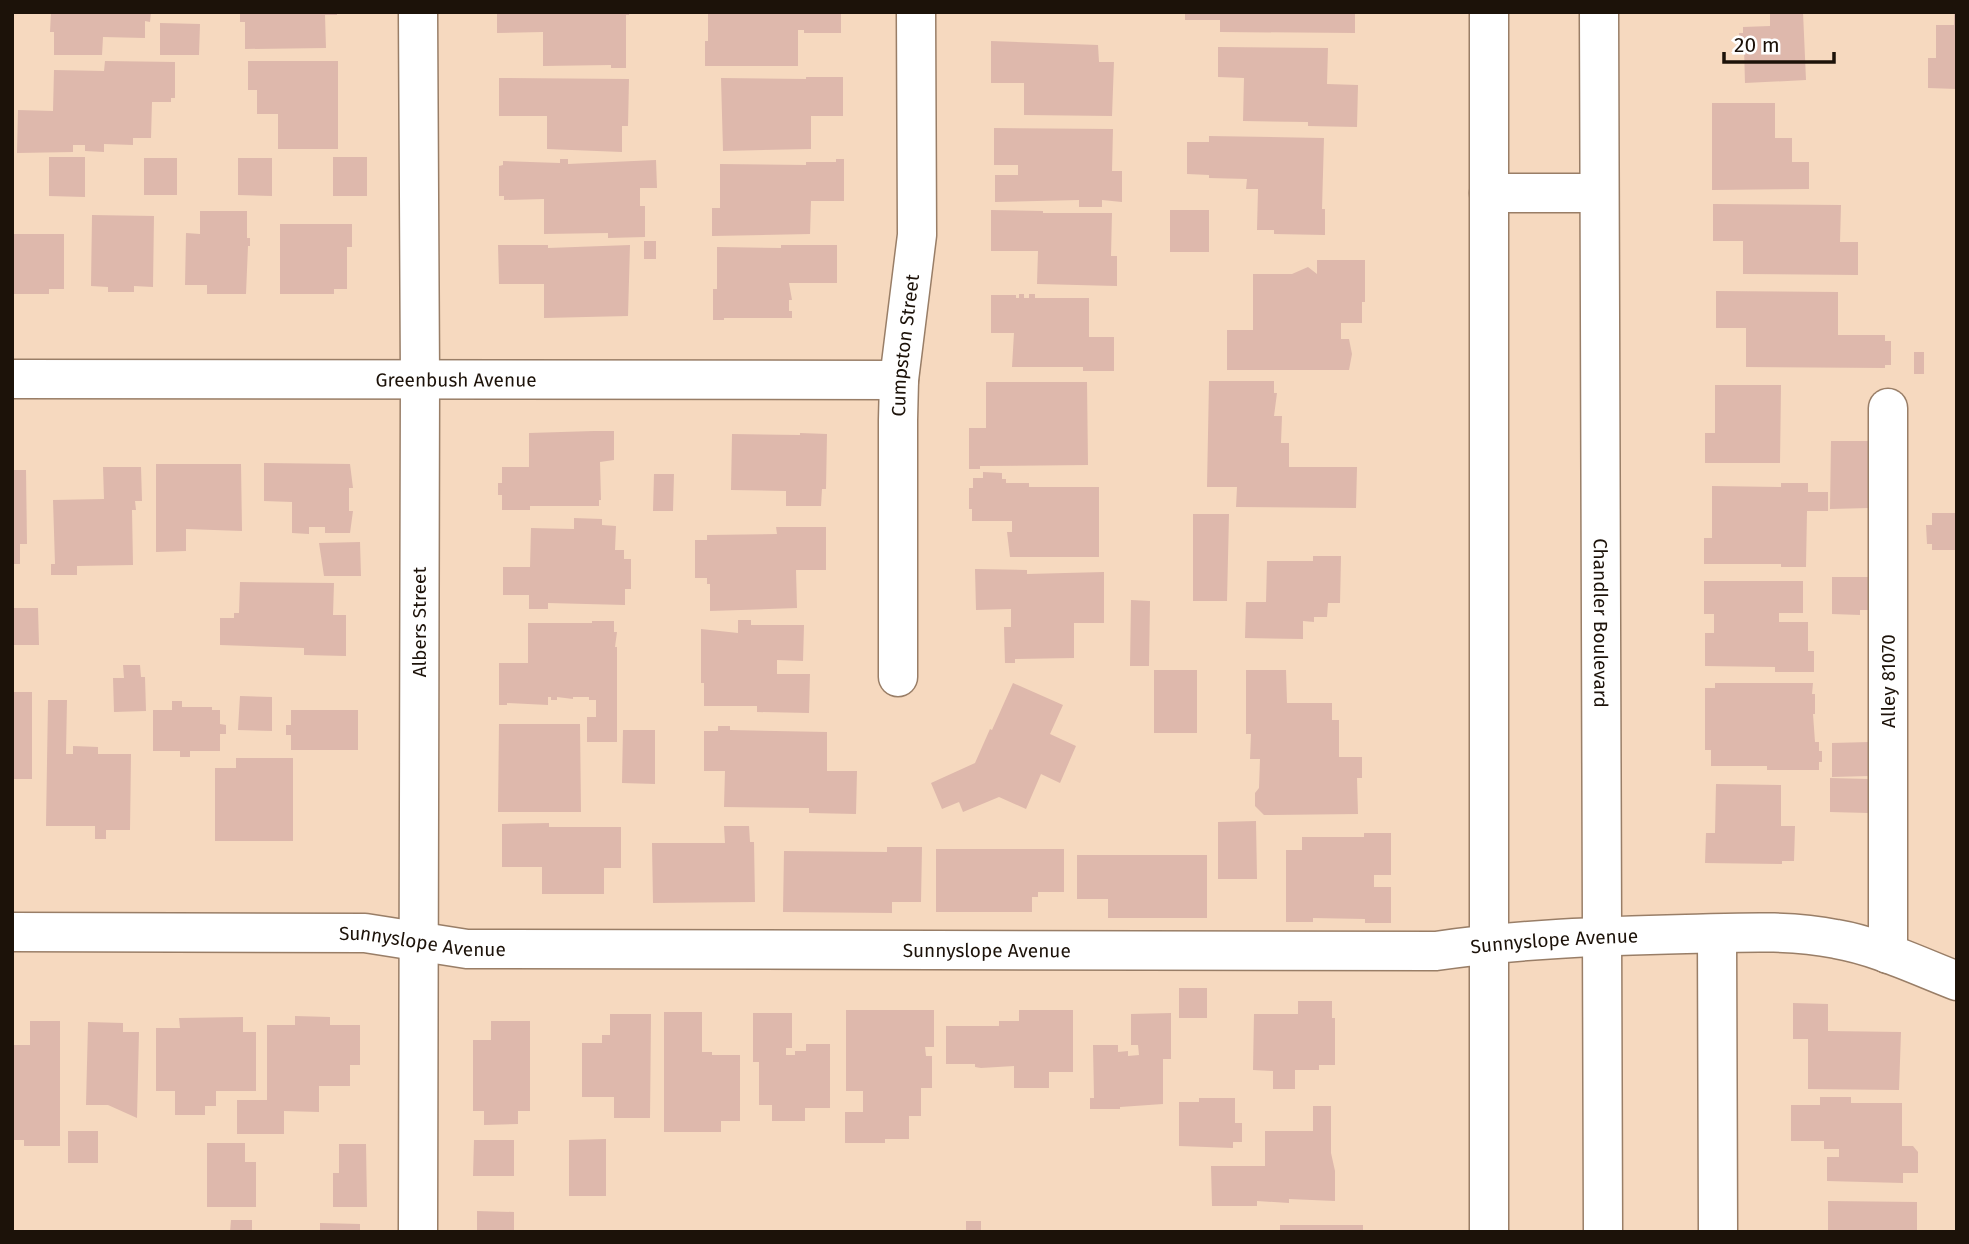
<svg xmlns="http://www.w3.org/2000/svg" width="1969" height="1244" viewBox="0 0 1969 1244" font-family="'Fira Sans',sans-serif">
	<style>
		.building { fill: #deb8ac }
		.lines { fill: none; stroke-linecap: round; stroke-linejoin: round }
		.minor-casing { stroke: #997e67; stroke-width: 41 }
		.minor { stroke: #fff; stroke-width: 38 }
		.labels { text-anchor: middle; stroke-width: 5; stroke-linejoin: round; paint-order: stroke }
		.street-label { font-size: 19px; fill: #1c1209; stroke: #fff }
	</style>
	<rect width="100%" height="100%" fill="#f6d9bf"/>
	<path class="building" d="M51 12H151L150 22 145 21V38L103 37 102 55H54V32H50Z
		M240 12H337V15H325L326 48 245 49V22H240Z
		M497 12H629V15H626V68H611V65L543 66V32L497 33Z
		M708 12H841V33H804V30H798V66H705V41H708Z
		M1185 12H1355V33L1220 32V20H1185Z
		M1770 12H1803L1806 80 1745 83 1744 47H1740L1739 33H1743V27L1770 26Z
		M1954 12H1957V89L1928 88V58H1936V25H1954Z
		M160 23 200 24 199 55H160Z
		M991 41 1098 45 1099 62H1114L1112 116 1024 115V83H991Z
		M1218 47 1328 48 1327 84 1358 85 1357 127 1308 126V122L1243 121 1244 78 1218 77Z
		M105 61 175 62V98H171V102H152L151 138H133V145L104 144V152L85 151V145H73V152L17 153 18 110 53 111 54 70 104 71Z
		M248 61H338V149H278V114H257V90H248Z
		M806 77H843V116H811V149L723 151 721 78 806 79Z
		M499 78 629 79 628 126H622V152L547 149V116H499Z
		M1712 103H1775V138H1792V162H1809V189L1712 190Z
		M994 128 1113 129 1112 171H1122V202L1102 200V207H1079V200L995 202V175H1018V165H994Z
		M1209 136 1324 138 1322 209H1325V235L1274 234V230H1257L1258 189H1246L1247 179 1209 178V175L1187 174V142H1209Z
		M49 157H85V197L49 196Z
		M333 157H367V196H333Z
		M144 158H177V195H144Z
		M238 158H272V196L238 195Z
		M560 159H568V164L656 160 657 188H640V206H645V237L608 238V233L544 234V199L504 200V196H499V166L503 165V161L560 163Z
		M836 159H844V201H811L810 234 712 236V208H720V164L806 165V162H836Z
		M1713 204 1841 205 1840 242H1858V275L1743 274V241H1713Z
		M991 210 1043 211V213H1112L1111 256H1117V286L1037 284 1038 251H991Z
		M1170 210H1209V252H1170Z
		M200 211H247V238H250V246H248L246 294H207V285H185L186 233 200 234Z
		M92 215 154 216 153 287 134 286V292H108V287L91 286Z
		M280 224H352V247H347V289H334V294H280Z
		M12 234H64V289H49V294H12Z
		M644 241H656V259H644Z
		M498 245H548V248L630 245 628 316 544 318V284H499Z
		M781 245H837V283H789L792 300H789V311H792V318H724V320H713V289H717V247L781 248Z
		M1317 260H1365V302H1362V323H1341V339H1349L1352 354 1349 370H1227V330H1253V274H1292L1308 267 1317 274Z
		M1716 291 1838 292V335H1885V341H1891V365H1885V368L1746 367V328H1716Z
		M1019 294H1024V298H1029V294H1035V298H1089V337H1114V371H1083V367H1012L1014 333H991V295H1016V298H1019Z
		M1914 352H1924V374H1914Z
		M1209 381H1274V393H1277L1274 416H1282L1281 443H1289V467H1357L1356 508 1236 507 1237 487H1207Z
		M986 382H1087L1088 465 980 466V469H969V428H986Z
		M1715 385H1781L1780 463H1705V433H1715Z
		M594 431H614V460L600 462 601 500H599V506H530V510H502V495H498V483H502V467H529V433Z
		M800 433 827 434 826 489H822L821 506H786V491L731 490 732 434 800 435Z
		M1831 441H1869V508L1830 509Z
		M264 463 350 464 353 488H349V511H353L350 533H325V527H309V534L292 533V502L264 501Z
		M156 464H241L242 531 186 529V551L156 552Z
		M103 467H141L142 501H135L136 510H132L133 565 77 566V575H51V564H55L53 500 104 499Z
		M12 470H26L27 544H20V564H12Z
		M983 472 1002 473V479H1006V483H1029V487H1099V557H1010L1007 532H1012V521H972V509H969V488H973V478H983Z
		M654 474H674L673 511H653Z
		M1781 483H1808V492H1828V511H1807L1806 567H1781V564H1704V538H1712V486L1781 487Z
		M1932 513H1957V550H1932V544H1927L1926 525H1932Z
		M1193 514H1229L1227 601H1193Z
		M574 518 602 519V525L616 526 615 550H624V559H631V589H625V605L548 603V609H529V595H503V567H530L531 528 574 529Z
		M776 527H826V570H796L797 608 710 611V584H707V578H695V540H707V535L777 534Z
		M360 542 361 576H324L319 543Z
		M1313 556H1341L1340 603H1328L1327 617H1314V622L1303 621V639L1245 638 1246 602H1266L1267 561H1313Z
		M975 569 1027 570V574L1104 572V623H1074V658L1015 659V663H1005L1004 627H1011V609L976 610Z
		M1832 577H1869V610H1860V615L1832 614Z
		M1704 581H1803V613H1779V622H1808V651H1814V672H1775V667L1705 666V633H1714V614H1704Z
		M240 582 334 583 333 615H346V656L304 655V648L220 645V618H234V613H239Z
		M1131 600 1150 601 1149 666H1130Z
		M12 608H38L39 645H12Z
		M738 620H751V625H804L803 661 777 660V674H810L809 713 757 712V706H704V683H701V629L738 633Z
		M592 621H614V632H617L615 647H617V742H587V717H596V700H589V697H573V699L557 697V700H551V697H548V705L507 703V705H499V663H528V623H592Z
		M123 665H140L141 677H145L146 711 114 712 113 678H124Z
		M1154 670H1197V733H1154Z
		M1246 670H1286L1287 703H1332V720H1339V757H1362V778H1357L1358 814 1264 815 1255 806V793L1259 788 1260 759H1250L1251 734H1246Z
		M1013 683 1063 705 1050 734 1076 746 1060 783 1041 774 1026 809 999 797 963 812 959 802 942 809 931 783 975 763 990 729 992 730Z
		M1715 683H1813L1812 694H1815V714H1813L1815 742H1819V751H1822V762H1819V770H1767V766H1711V750H1705V688H1715Z
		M12 692H32V779H12Z
		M240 696 272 697V731L238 730Z
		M48 700H67L66 754H73V746L98 747V754H131L130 830H106V839H95V826H46Z
		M172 701H182V707H212V710H220V724L226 725V734H220V751H190V757H180V751H153V710H172Z
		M291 710H358V750H291V735H286V725H291Z
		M499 724H580L581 812H498Z
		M718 726H730V730L827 732V771H857L856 814 809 813V808L724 807 725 771H704V731H718Z
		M623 730H655V784L622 783Z
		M1869 742V776L1832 777V743Z
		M236 758H293V841H215V768H236Z
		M1830 778 1869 779 1868 813 1830 812Z
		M1716 784 1781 785V826H1795L1794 861H1782V864L1705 863 1706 833H1715Z
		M1256 821 1257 879H1218V822Z
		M549 823V827H621V868H604V894H542V867H502V824Z
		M724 826H749L750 842H754L755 902 653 903 652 843H725Z
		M1364 833H1391V875H1374V887H1391V923H1365V919L1313 918V922H1286V850H1302V837H1364Z
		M887 847H922L921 902H892V913L783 912 784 851 887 852Z
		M936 849H1064V892H1038V897H1032V912H936Z
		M1077 855H1207V918H1108V899H1077Z
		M1179 988H1207V1018H1179Z
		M1298 1001H1332V1018H1335V1065H1319V1070H1295V1089H1273V1071L1253 1070 1254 1014H1298Z
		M1793 1003 1828 1004V1031L1901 1032 1899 1090 1808 1089V1039H1793Z
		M846 1010H934V1047H925L926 1056H932V1088H921V1116H909V1139H885V1143H845V1112H863V1091H846Z
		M1019 1010H1073V1072H1049V1088H1014V1066L981 1068 975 1067V1064H946V1026H999V1021H1019Z
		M664 1012H702V1052H712V1055H740V1121H721V1132H664Z
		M753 1013H792V1048H786V1055H795V1051H806V1044H830V1108H805V1121H772V1105H759V1062H753Z
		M1171 1013V1059H1163V1104L1120 1107V1109H1090V1098H1094L1093 1045H1118V1052L1128 1051V1056L1139 1055 1138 1045H1131V1014Z
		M610 1014H651L650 1118H614V1097H582V1043H602V1035H610Z
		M295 1016 330 1017V1025H360V1065H350V1086H319V1112L284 1111V1134H237V1100H267V1025H295Z
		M243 1017V1032H256V1091H216V1106H205V1115H175V1091H156V1028H180L179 1018Z
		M30 1021H60V1146H24V1140H12V1045H30Z
		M491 1021H530V1111H518V1124L484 1125V1111H473V1040H491Z
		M88 1022 123 1023V1032H139L137 1118 108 1105H86Z
		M1820 1097H1851V1103H1902V1146H1913L1918 1152V1173H1903V1183L1827 1181V1157H1839V1149H1824V1141H1791V1105H1820Z
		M1199 1098H1235V1123H1242V1142H1233V1148L1179 1146V1102H1199Z
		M1313 1106H1331V1153L1335 1171V1201L1289 1199V1203L1257 1201V1206H1212L1211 1166H1265V1131H1313Z
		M68 1131H98V1163H68Z
		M606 1139V1196H569V1140Z
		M474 1140H514V1176H473Z
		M207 1143H245V1162H256V1207H207Z
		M339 1144H366L367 1207H333V1173H339Z
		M1828 1201 1917 1202V1232L1828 1231Z
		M477 1211 514 1212V1232H477Z
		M231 1220H252V1232H230Z
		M966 1221H981V1232H966Z
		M320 1223 360 1224V1232H320Z
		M1280 1225H1363V1232H1280Z"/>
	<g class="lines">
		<defs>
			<g id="minor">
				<path d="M418 12 420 379 418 1232"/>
				<path d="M1489 12V1232"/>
				<path id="s1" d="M1599 12 1603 1232"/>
				<path d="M1489 193H1599"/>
				<path id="s2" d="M12 379 899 380"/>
				<path d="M1888 408V954"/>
				<path id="s3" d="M898 677V420L899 380 917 235 916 12"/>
				<path id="s4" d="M12 932 365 933 467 949 1436 951C1518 939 1603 936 1686 934 1735 933 1787 929 1836 939 1877 946 1918 966 1957 981"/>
				<path d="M1717 934 1718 1232"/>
			</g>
		</defs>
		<use href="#minor" class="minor-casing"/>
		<use href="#minor" class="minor"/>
	</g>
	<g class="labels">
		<g class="street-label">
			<text dy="7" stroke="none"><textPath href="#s3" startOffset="332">Cumpston Street</textPath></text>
			<text dy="7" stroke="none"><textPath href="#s2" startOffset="444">Greenbush Avenue</textPath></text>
			<text transform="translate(419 622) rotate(-90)" y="7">Albers Street</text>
			<text dy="7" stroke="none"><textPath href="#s1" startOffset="611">Chandler Boulevard</textPath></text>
			<text transform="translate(1888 681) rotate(-90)" y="7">Alley 81070</text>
			<text dy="7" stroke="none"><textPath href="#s4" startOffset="411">Sunnyslope Avenue</textPath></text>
			<text dy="7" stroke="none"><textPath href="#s4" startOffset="1544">Sunnyslope Avenue</textPath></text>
			<text dy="7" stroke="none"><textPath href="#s4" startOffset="976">Sunnyslope Avenue</textPath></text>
		</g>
	</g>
	<rect width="1969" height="1244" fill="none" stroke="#1c1209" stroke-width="28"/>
	<path d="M1724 52v10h110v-10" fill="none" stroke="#1c1209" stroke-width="3.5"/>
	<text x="1734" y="52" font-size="21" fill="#1c1209" stroke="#ffffff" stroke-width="5" paint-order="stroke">20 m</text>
</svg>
